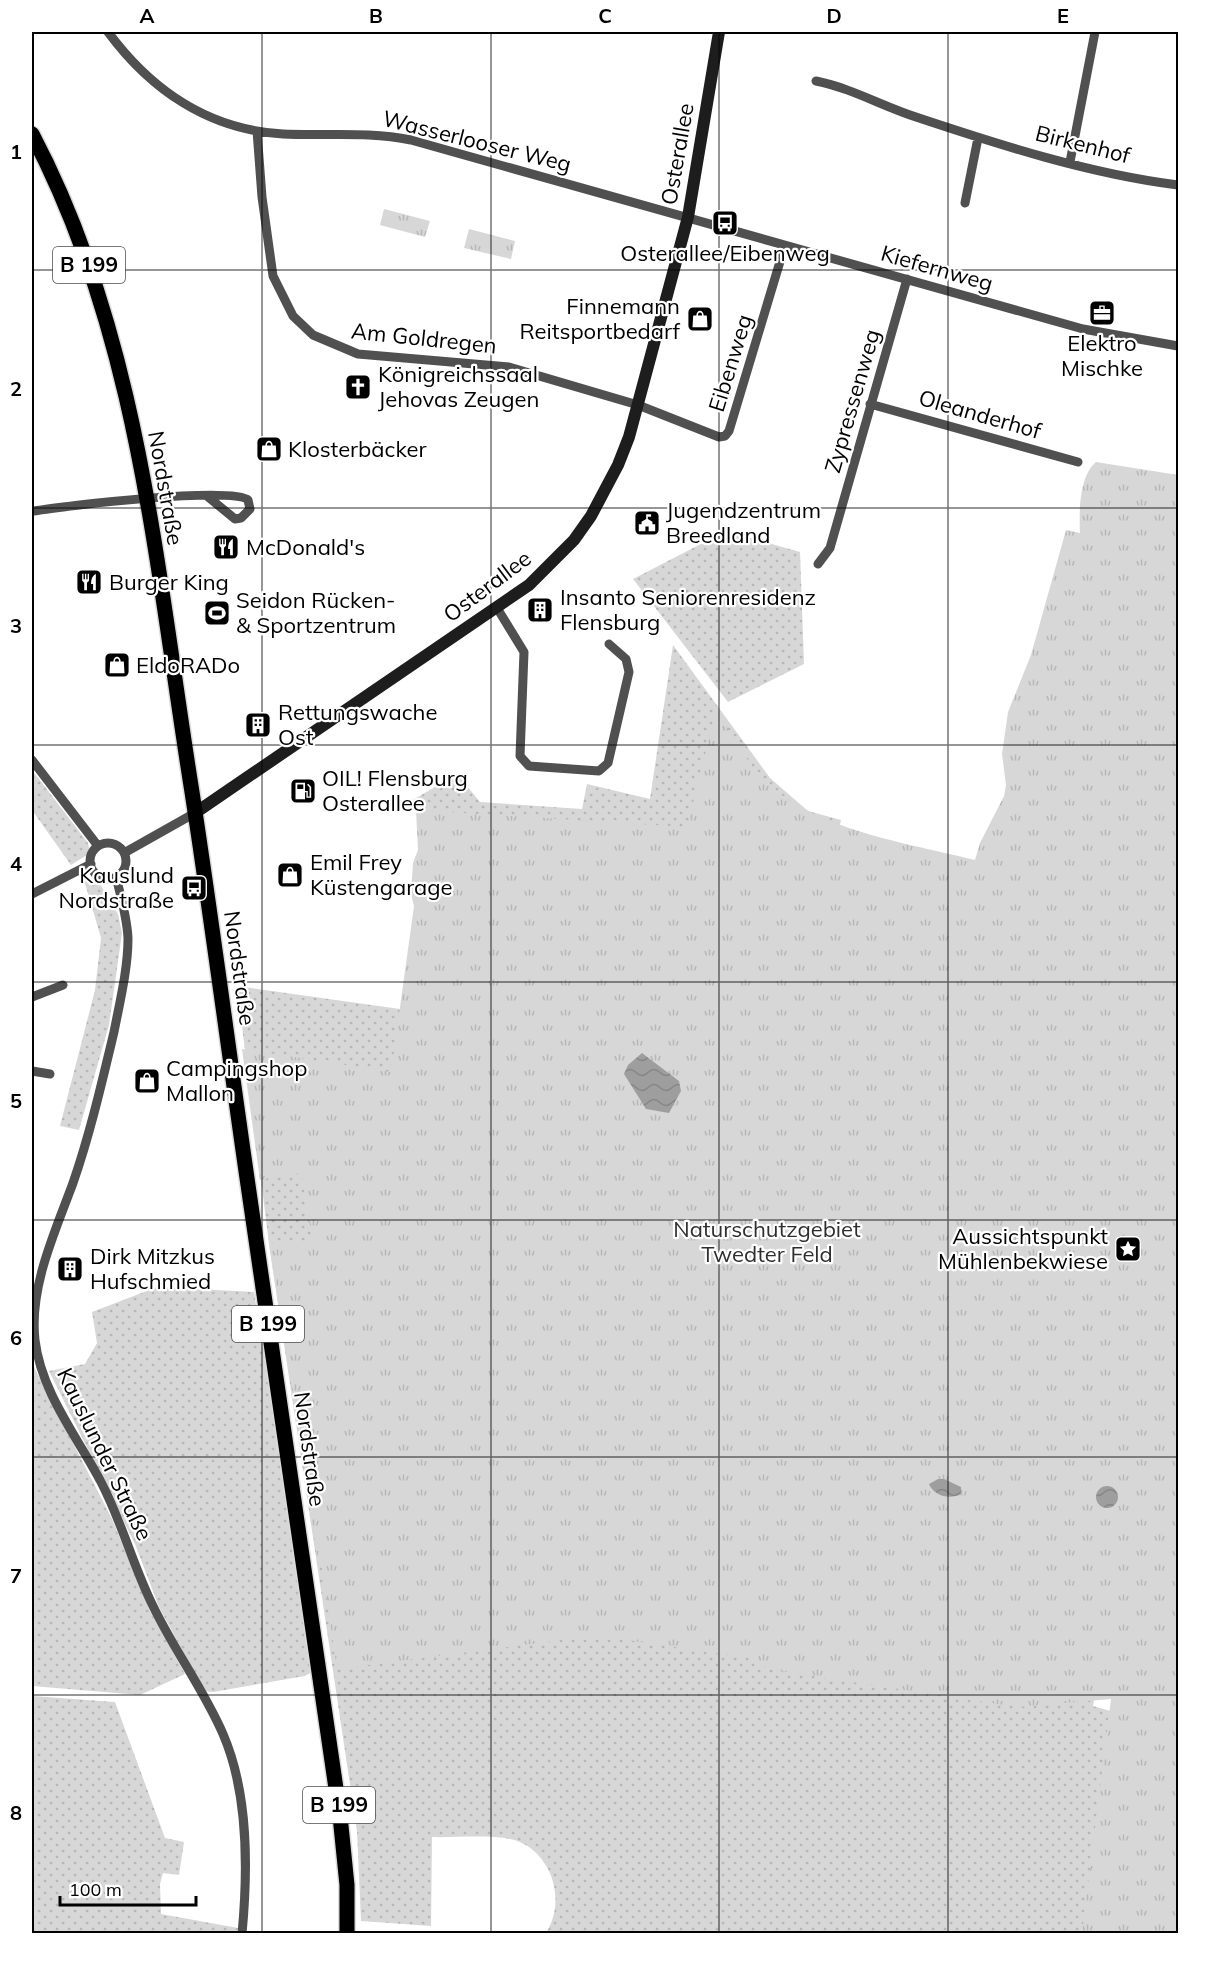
<svg xmlns="http://www.w3.org/2000/svg" width="1210" height="1965" viewBox="0 0 1210 1965" font-family="Mulish,sans-serif">
	<style>
		.grass { fill: url(#grass-dots) }
		.park { fill: url(#park-tufts) }
		.water { fill: url(#water-waves) }
		.lines { fill: none; stroke-linecap: round; stroke-linejoin: round }
		.primary-casing { stroke: #dbdbdb; stroke-width: 18 }
		.street { stroke: #505050; stroke-width: 9 }
		.secondary { stroke: #1d1d1d; stroke-width: 12 }
		.primary { stroke: #000; stroke-width: 15 }
		.grid { fill: none; stroke: #000; stroke-width: 1.5; stroke-opacity: 0.55 }
		.labels { text-anchor: middle; stroke-width: 4.5; stroke-linejoin: round; paint-order: stroke }
		.shield { fill: #fff; stroke: #4c4c4c; stroke-width: 1.5 }
		.shield-label { font-size: 21px; font-weight: bold; fill: #000 }
		.street-label { font-size: 22px; fill: #000; stroke: #fff }
		.poi-label { font-size: 22px; fill: #000; stroke: #fff; text-anchor: start }
		.park-label { font-size: 22px; fill: #2e2e2e; stroke: #fff }
		.neatline { fill: none; stroke: #000; stroke-width: 2 }
		.grid-label { font-size: 20px; text-anchor: middle; font-weight: bold; fill: #000 }
	</style>
	<defs>
		<pattern id="grass-dots" width="8" height="8" patternUnits="userSpaceOnUse" patternTransform="scale(1.5)"><rect width="8" height="8" fill="#d7d7d7"/><path d="M2 2h.1M6 6h.1" fill="none" stroke="#b7b7b7" stroke-width="1.8" stroke-linecap="round"/></pattern>
		<pattern id="park-tufts" width="24" height="20" patternUnits="userSpaceOnUse" patternTransform="scale(1.5)"><rect width="24" height="20" fill="#d7d7d7"/><path d="M3 7l-1-3M5 7V3M7 7l1-3M15 17l-1-3M17 17v-4M19 17l1-3" fill="none" stroke="#b7b7b7"/></pattern>
		<pattern id="water-waves" width="16" height="10" patternUnits="userSpaceOnUse" patternTransform="scale(1.5)"><rect width="16" height="10" fill="#9e9e9e"/><path d="M0 5q4-4 8 0t8 0" fill="none" stroke="#868686"/></pattern>
	</defs>
	<rect width="100%" height="100%" fill="#fff"/>
	<path class="grass" d="M726 531 800 552 804 664 728 702 633 579Z
		M673 645 770 778 808 811 841 820 769 1156 1167 1306 1093 1706 1166 1727 1178 1933H546C565 1904 555 1858 520 1842 500 1833 456 1838 432 1837L431 1926 361 1921 357 1831 269 1244 237 986 407 1010 423 819 411 801 457 774 480 802 582 809 587 784 650 799Z
		M32 770 88 843 90 853 71 865 32 810Z
		M82 873 100 884 118 914 122 933 109 1025 79 1130 60 1126 95 990 101 938Z
		M157 1287 254 1292 313 1666 312 1672 305 1676 213 1692 204 1691 159 1607 135 1544 49 1371 85 1364 97 1343 92 1312Z
		M32 1363 112 1519 150 1611 185 1674 140 1695 32 1686Z
		M32 1696 115 1702 165 1838 184 1842 179 1875 163 1873 160 1884 161 1914 238 1928 237 1933H32Z"/>
	<path class="park" d="M384 209 430 221 425 237 380 225Z
		M469 229 515 241 511 259 464 248Z
		M1096 462 1178 475V1933H1082L1111 1699 1018 1707 773 1670 748 1658 607 1637 569 1639 337 1669 321 1559 317 1557 306 1478 269 1244 313 1242 301 1173 260 1180 242 1049 391 1072 414 906 411 894 413 863 418 850 416 810 687 827 716 710C731 732 745 760 763 779 814 830 907 843 975 860L980 843 1004 796 1006 785 1002 754 1008 712 1031 655 1066 530 1080 533C1079 513 1079 476 1096 462Z"/>
	<path class="water" d="M642 1053 679 1081 681 1091 669 1113 646 1109 624 1074 628 1065Z
		M938 1479H944L961 1487V1494C950 1500 934 1496 929 1484Z
		M1096 1497a11 11 0 1 1 22 0a11 11 0 1 1-22 0Z"/>
	<g class="lines">
		<defs>
			<path id="primary" d="M32 134C139 337 156 568 192 792 212 922 229 1054 248 1185 278 1395 310 1605 340 1816L347 1885V1934"/>
		</defs>
		<use href="#primary" class="primary-casing"/>
		<path class="street" d="M108 32C151 90 209 130 283 134 327 136 368 131 411 140L1083 329 1178 346
			M816 81C851 88 882 106 916 117 1000 145 1090 174 1178 185
			M257 131 262 197 273 276 293 316 313 335 358 354 509 367 638 405 719 437 725 436 729 431 785 245
			M1070 162 1095 32
			M965 203 978 138
			M870 404 1078 462
			M34 511C63 506 233 486 248 500L250 509 241 518 235 519 207 496
			M818 564 830 548 907 279
			M497 608 524 652 520 756 529 766 599 771 608 763 629 672 626 659 609 644
			M32 760 98 846
			M90 861a18 18 0 1 1 36 0a18 18 0 1 1-36 0Z
			M124 853 195 813
			M116 877C121 897 127 917 128 938 128 969 120 1001 114 1032 102 1082 90 1134 73 1183 55 1232 29 1287 35 1340 41 1392 78 1438 101 1482 122 1522 133 1566 153 1606 174 1650 204 1690 223 1734 249 1794 248 1870 242 1934
			M32 894 91 864
			M32 997 63 985
			M32 1071 50 1074"/>
		<path class="secondary" d="M195 813 529 585 574 540 591 516 618 465 629 437 688 217 719 32"/>
		<use href="#primary" class="primary"/>
	</g>
	<path class="grid" d="M262 32V1934M491 32V1934M719 32V1934M948 32V1934M32 270H1178M32 508H1178M32 745H1178M32 982H1178M32 1220H1178M32 1457H1178M32 1695H1178"/>
	<defs>
		<symbol id="bus-square" viewBox="-11 -11 22 22"><rect x="-9" y="-9" width="18" height="18" rx="4" fill="#000" stroke="#fff"/><path d="M-5-6H5V4H4V6H2V4H-2V6H-4V4H-5ZM-3.5-4V0h7V-4ZM-3.5 1.2v1.5H-2V1.2ZM2 1.2v1.5H3.5V1.2Z" fill="#fff"/></symbol>
		<symbol id="office-square" viewBox="-11 -11 22 22"><rect x="-9" y="-9" width="18" height="18" rx="4" fill="#000" stroke="#fff"/><path d="M-6-3h4V-5.5h4V-3h4V5H-6ZM-1-4.5V-3h2v-1.5ZM-6 0V1H6V0Z" fill="#fff"/></symbol>
		<symbol id="shop-square" viewBox="-11 -11 22 22"><rect x="-9" y="-9" width="18" height="18" rx="4" fill="#000" stroke="#fff"/><path d="M-5-2.5h2.3a2.7 3.5 0 0 1 5.4 0H5L5.5 6h-11ZM-1.5-2.5h3a1.5 2.3 0 0 0-3 0Z" fill="#fff"/></symbol>
		<symbol id="church-square" viewBox="-11 -11 22 22"><rect x="-9" y="-9" width="18" height="18" rx="4" fill="#000" stroke="#fff"/><path d="M-1.2-6h2.4v3.5h3.3v2.4h-3.3V6h-2.4V-.1h-3.3v-2.4h3.3Z" fill="#fff"/></symbol>
		<symbol id="civic-square" viewBox="-11 -11 22 22"><rect x="-9" y="-9" width="18" height="18" rx="4" fill="#000" stroke="#fff"/><path d="M-.6-6.5H3V-4.5H.6V-3L4-1V1h2V6H-6V1h2V-1L-.6-3ZM-1.2 2.5V6h2.4V2.5Z" fill="#fff"/></symbol>
		<symbol id="restaurant-square" viewBox="-11 -11 22 22"><rect x="-9" y="-9" width="18" height="18" rx="4" fill="#000" stroke="#fff"/><path d="M-5-6h1v4h1v-4h1v4h1v-4h1v5L-1.5 .5V6h-2V.5L-5-1ZM5-6V6H3V1.5H1.5Q1.5-4 5-6Z" fill="#fff"/></symbol>
		<symbol id="building-square" viewBox="-11 -11 22 22"><rect x="-9" y="-9" width="18" height="18" rx="4" fill="#000" stroke="#fff"/><path d="M-4-6H4V6H1V3H-1V6H-4ZM-2.5-4.3h1.7v1.8h-1.7ZM.8-4.3h1.7v1.8H.8ZM-2.5-1h1.7V.8h-1.7ZM.8-1h1.7V.8H.8Z" fill="#fff"/></symbol>
		<symbol id="stadium-square" viewBox="-11 -11 22 22"><rect x="-9" y="-9" width="18" height="18" rx="4" fill="#000" stroke="#fff"/><path d="M0-5a6.5 5 0 1 0 0 10a6.5 5 0 1 0 0-10ZM-3.5-1.8h7v3.6h-7Z" fill="#fff"/></symbol>
		<symbol id="fuel-square" viewBox="-11 -11 22 22"><rect x="-9" y="-9" width="18" height="18" rx="4" fill="#000" stroke="#fff"/><path d="M-5.5-6h7V0h2V4h1.3V-2.5L3-4.5l.8-.8L6-3V5H2.5V1h-1V6h-7ZM-4.2-4.7v3.2H.2V-4.7Z" fill="#fff"/></symbol>
		<symbol id="sight-square" viewBox="-11 -11 22 22"><rect x="-9" y="-9" width="18" height="18" rx="4" fill="#000" stroke="#fff"/><path d="M0-6L1.8-2.2L6-1.7L2.9 1.2L3.7 5.4L0 3.3L-3.7 5.4L-2.9 1.2L-6-1.7L-1.8-2.2Z" fill="#fff"/></symbol>
	</defs>
	<g fill-rule="evenodd">
		<use href="#bus-square" x="710" y="208" width="30" height="30"/>
		<use href="#office-square" x="1087" y="298" width="30" height="30"/>
		<use href="#shop-square" x="685" y="304" width="30" height="30"/>
		<use href="#church-square" x="343" y="372" width="30" height="30"/>
		<use href="#shop-square" x="254" y="434" width="30" height="30"/>
		<use href="#civic-square" x="632" y="508" width="30" height="30"/>
		<use href="#restaurant-square" x="211" y="532" width="30" height="30"/>
		<use href="#restaurant-square" x="74" y="567" width="30" height="30"/>
		<use href="#building-square" x="525" y="595" width="30" height="30"/>
		<use href="#stadium-square" x="202" y="598" width="30" height="30"/>
		<use href="#shop-square" x="102" y="650" width="30" height="30"/>
		<use href="#building-square" x="243" y="710" width="30" height="30"/>
		<use href="#fuel-square" x="288" y="776" width="30" height="30"/>
		<use href="#shop-square" x="275" y="860" width="30" height="30"/>
		<use href="#bus-square" x="179" y="873" width="30" height="30"/>
		<use href="#shop-square" x="132" y="1066" width="30" height="30"/>
		<use href="#sight-square" x="1113" y="1234" width="30" height="30"/>
		<use href="#building-square" x="55" y="1254" width="30" height="30"/>
	</g>
	<g class="labels">
		<g class="shield">
			<rect x="53" y="247" width="72" height="36" rx="4.5"/>
			<rect x="232" y="1306" width="72" height="36" rx="4.5"/>
			<rect x="303" y="1787" width="72" height="36" rx="4.5"/>
		</g>
		<g class="shield-label">
			<text x="89" y="272">B 199</text>
			<text x="268" y="1331">B 199</text>
			<text x="339" y="1812">B 199</text>
		</g>
		<g class="street-label">
			<text transform="translate(477 141) rotate(14)" y="8">Wasserlooser Weg</text>
			<text transform="translate(1083 144) rotate(14)" y="8">Birkenhof</text>
			<text transform="translate(677 154) rotate(-80)" y="8">Osterallee</text>
			<text transform="translate(937 268) rotate(16)" y="8">Kiefernweg</text>
			<text transform="translate(424 338) rotate(6)" y="8">Am Goldregen</text>
			<text transform="translate(730 363) rotate(-73)" y="8">Eibenweg</text>
			<text transform="translate(852 401) rotate(-74)" y="8">Zypressenweg</text>
			<text transform="translate(980 414) rotate(16)" y="8">Oleanderhof</text>
			<text transform="translate(166 488) rotate(80)" y="8">Nordstraße</text>
			<text transform="translate(487 586) rotate(-37)" y="8">Osterallee</text>
			<text transform="translate(240 968) rotate(82)" y="8">Nordstraße</text>
			<text transform="translate(310 1449) rotate(82)" y="8">Nordstraße</text>
			<text transform="translate(105 1454) rotate(64)" y="8">Kauslunder Straße</text>
		</g>
		<g class="poi-label">
			<text x="725" y="261" text-anchor="middle">Osterallee/Eibenweg</text>
			<text x="680" y="314" text-anchor="end">Finnemann<tspan x="680" dy="25">Reitsportbedarf</tspan></text>
			<text x="1102" y="351" text-anchor="middle">Elektro<tspan x="1102" dy="25">Mischke</tspan></text>
			<text x="378" y="382">Königreichssaal<tspan x="378" dy="25">Jehovas Zeugen</tspan></text>
			<text x="288" y="457">Klosterbäcker</text>
			<text x="666" y="518">Jugendzentrum<tspan x="666" dy="25">Breedland</tspan></text>
			<text x="246" y="555">McDonald's</text>
			<text x="109" y="590">Burger King</text>
			<text x="560" y="605">Insanto Seniorenresidenz<tspan x="560" dy="25">Flensburg</tspan></text>
			<text x="236" y="608">Seidon Rücken-<tspan x="236" dy="25">&amp; Sportzentrum</tspan></text>
			<text x="136" y="673">EldoRADo</text>
			<text x="278" y="720">Rettungswache<tspan x="278" dy="25">Ost</tspan></text>
			<text x="322" y="786">OIL! Flensburg<tspan x="322" dy="25">Osterallee</tspan></text>
			<text x="310" y="870">Emil Frey<tspan x="310" dy="25">Küstengarage</tspan></text>
			<text x="174" y="883" text-anchor="end">Kauslund<tspan x="174" dy="25">Nordstraße</tspan></text>
			<text x="166" y="1076">Campingshop<tspan x="166" dy="25">Mallon</tspan></text>
			<text x="1108" y="1244" text-anchor="end">Aussichtspunkt<tspan x="1108" dy="25">Mühlenbekwiese</tspan></text>
			<text x="90" y="1264">Dirk Mitzkus<tspan x="90" dy="25">Hufschmied</tspan></text>
		</g>
		<g class="park-label">
			<text x="767" y="1237">Naturschutzgebiet<tspan x="767" dy="25">Twedter Feld</tspan></text>
		</g>
	</g>
	<rect width="1210" height="1965" fill="none" stroke="#ffffff" stroke-width="66"/>
	<path d="M60 1896v9h136v-9" fill="none" stroke="#000000" stroke-width="3"/>
	<text x="69" y="1896" font-size="18" fill="#000000" stroke="#ffffff" stroke-width="4.5" paint-order="stroke">100 m</text>
	<rect x="33" y="33" width="1144" height="1899" class="neatline"/>
	<g class="grid-label">
		<text x="147" y="23">A</text>
		<text x="376" y="23">B</text>
		<text x="605" y="23">C</text>
		<text x="834" y="23">D</text>
		<text x="1063" y="23">E</text>
		<text x="16" y="159">1</text>
		<text x="16" y="396">2</text>
		<text x="16" y="633">3</text>
		<text x="16" y="871">4</text>
		<text x="16" y="1108">5</text>
		<text x="16" y="1345">6</text>
		<text x="16" y="1583">7</text>
		<text x="16" y="1820">8</text>
	</g>
</svg>
